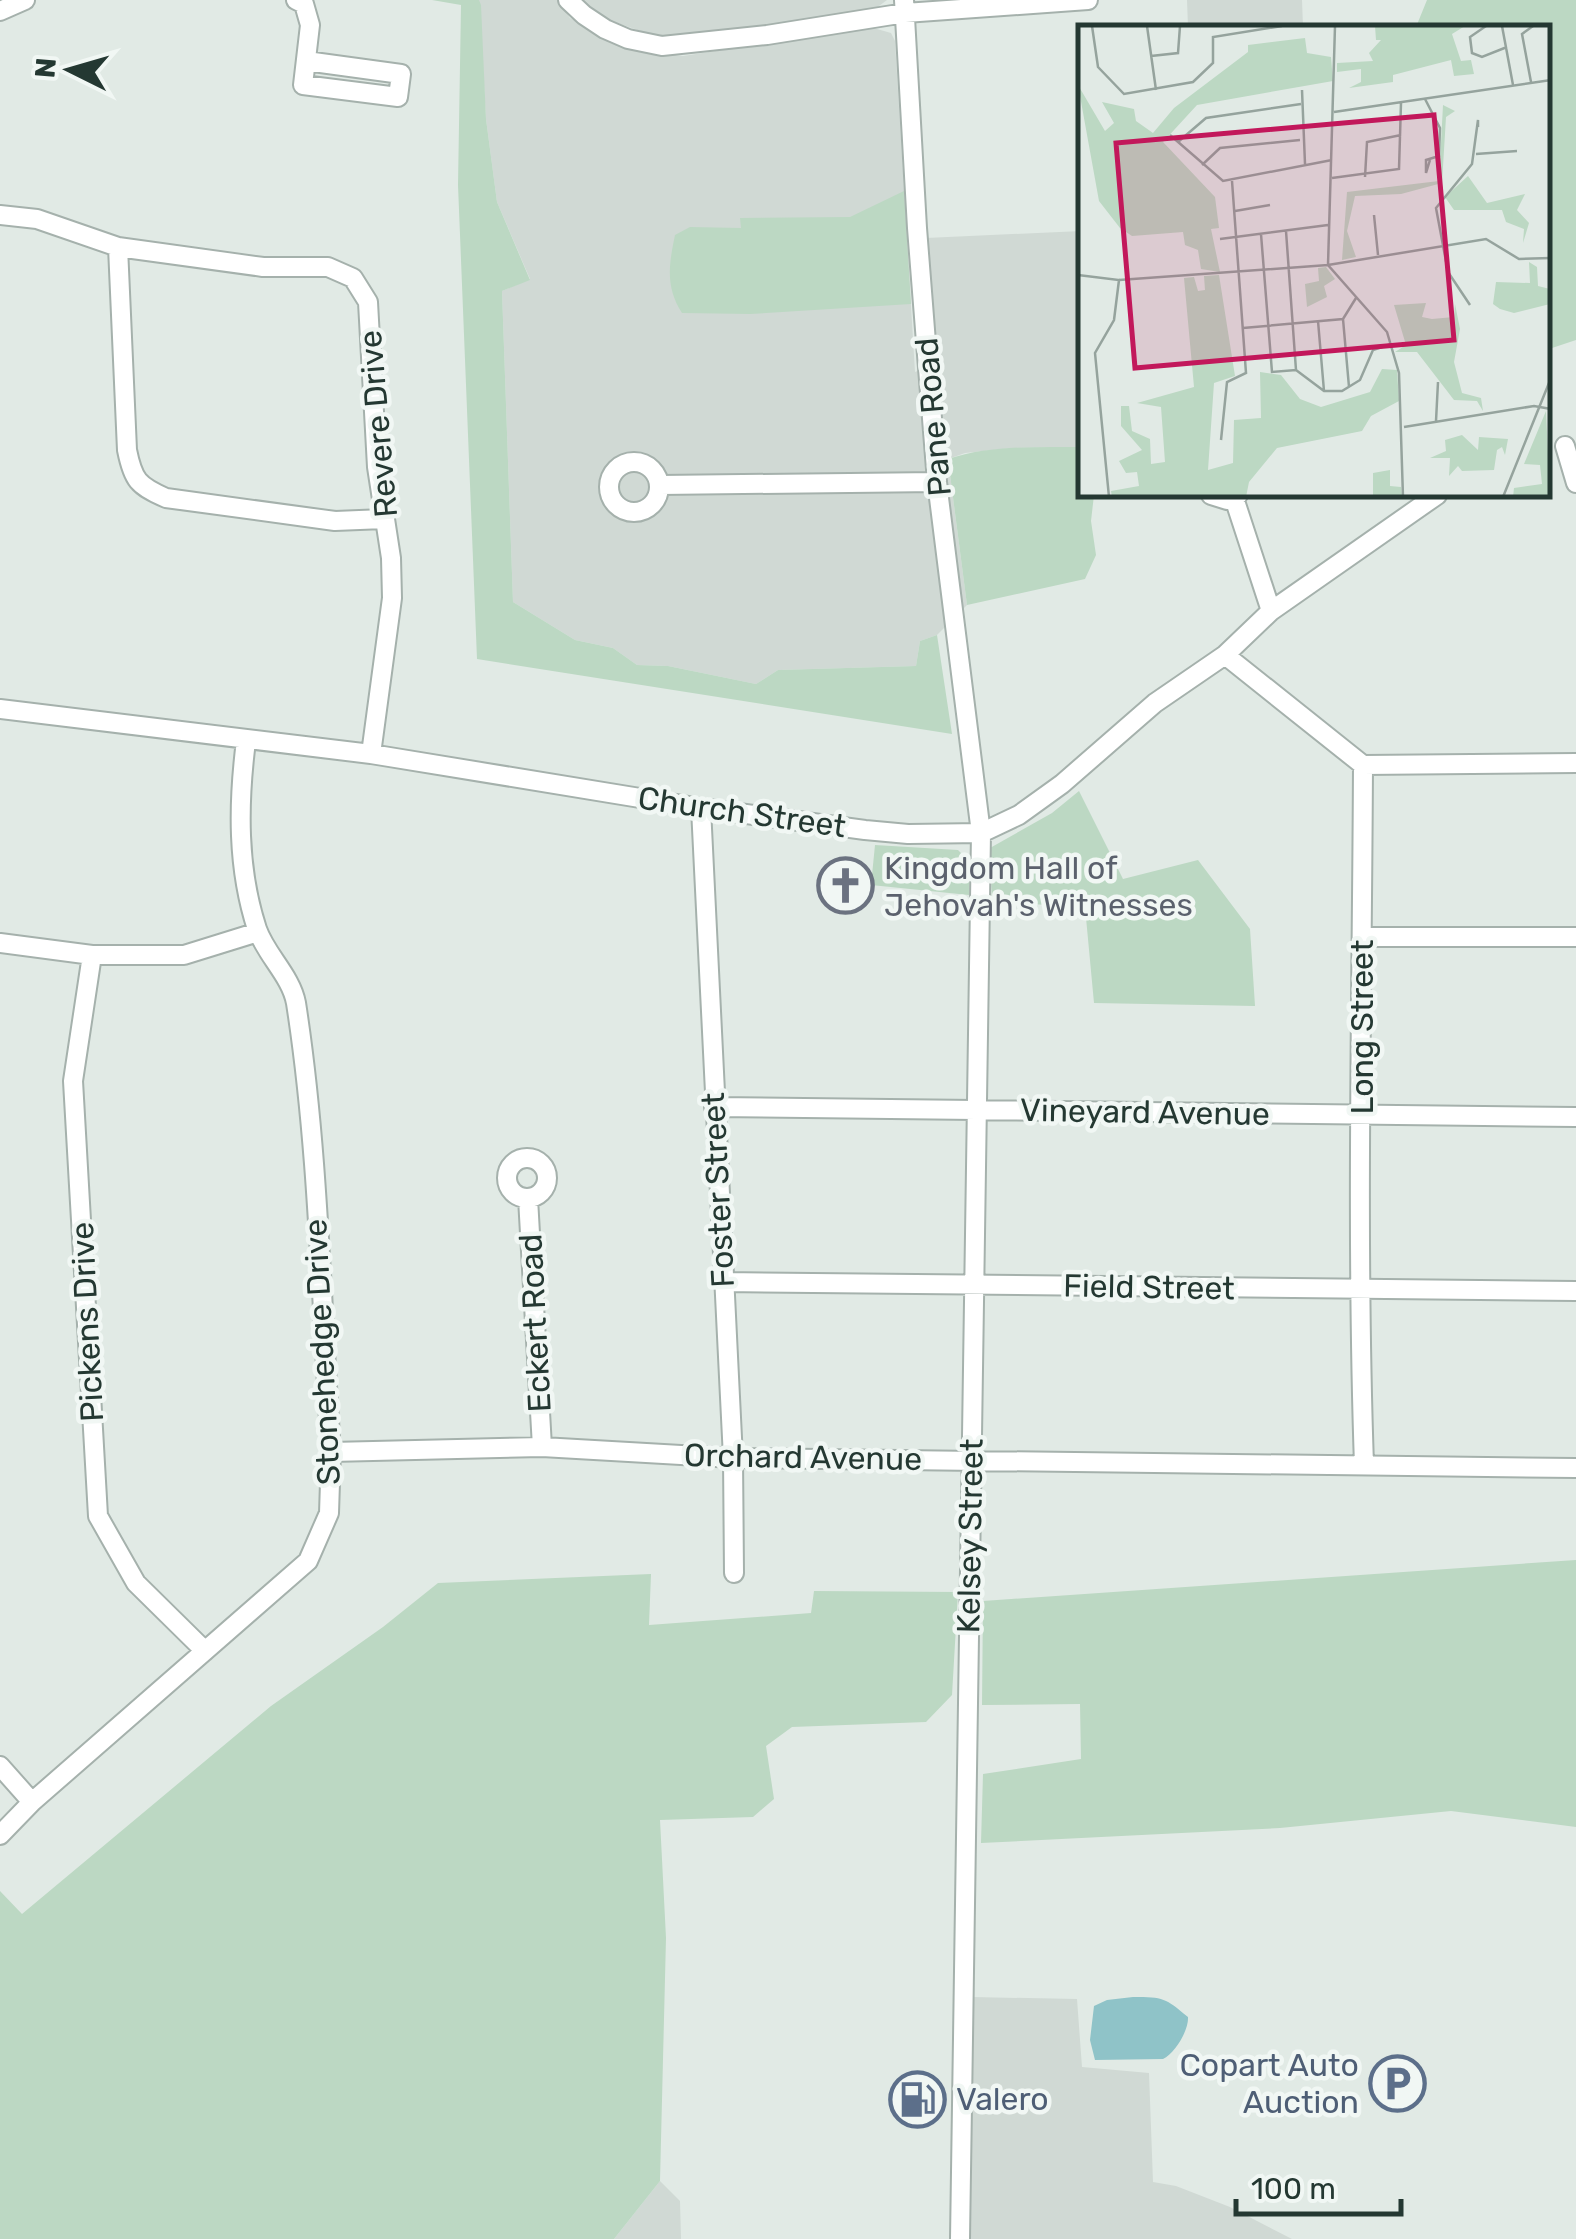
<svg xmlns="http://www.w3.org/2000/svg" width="1576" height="2239" viewBox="0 0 1576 2239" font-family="Rubik,sans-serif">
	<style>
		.built { fill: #d0d9d4 }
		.green { fill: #bcd8c3 }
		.water { fill: #8fc3c8 }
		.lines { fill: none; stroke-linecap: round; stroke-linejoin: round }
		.minor-casing { stroke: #a5b1ac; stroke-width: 22 }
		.minor { stroke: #fff; stroke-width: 18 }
		.labels { text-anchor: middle; stroke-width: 9; stroke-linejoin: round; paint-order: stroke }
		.street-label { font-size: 32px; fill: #243832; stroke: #f1f7f4 }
		.worship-label { font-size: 32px; fill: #5b616d; stroke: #f1f7f4; text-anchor: start }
		.service-label { font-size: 32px; fill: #4e5e75; stroke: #f1f7f4; text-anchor: end }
		.inset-road { fill: none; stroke: #95a39d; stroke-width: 2.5 }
		.view { fill: #c2185b; fill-opacity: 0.15; stroke: #c2185b; stroke-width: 5 }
		.inset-edge { fill: none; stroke: #243832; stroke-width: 5 }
	</style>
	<rect width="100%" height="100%" fill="#e1eae5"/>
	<path class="built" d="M479 0H557L570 18 637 51 683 56 870 27 891 33 895 41 915 372 932 365 926 238 1081 231V447L1013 448 965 453 948 459 967 605 937 635 920 641 916 666 778 670 756 684 668 666 637 665 613 648 575 640 513 602 502 291 530 279 497 202 486 119Z
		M581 0H887L871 12 690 36 652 35 603 18Z
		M1187 0H1302L1303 27H1188Z
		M972 1997 1077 1999 1082 2067 1149 2073 1153 2182 1176 2186 1230 2207 1292 2239H971Z
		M660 2181 680 2201 681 2239H614Z"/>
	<path class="green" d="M432 0H479L481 5 486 119 497 202 530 280 502 291 513 602 575 640 613 648 637 665 668 666 756 684 778 670 916 666 920 641 937 635 952 734 477 659 458 185 461 5Z
		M1427 0H1576V340L1549 349 1548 28 1416 27Z
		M904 191 911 304 750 314 682 313C665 287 669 264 675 235L690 227 741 228 740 218 850 217Z
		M1081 447V495H1094L1091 521 1096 555 1085 579 967 605 948 459C990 445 1037 447 1081 447Z
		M1079 791 1123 879 1198 860 1250 929 1255 1006 1094 1003 1085 907 992 902 990 848 1052 813Z
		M875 845 958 850 970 862 969 895 871 885Z
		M1576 1560V1827L1451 1811 1280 1828 981 1843 983 1774 1081 1759 1080 1704 982 1705 983 1601Z
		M651 1574 649 1625 811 1613 814 1591 958 1592 952 1695 926 1722 792 1727 766 1746 774 1799 753 1817 660 1820 666 1938 660 2181 614 2239H0V1891L22 1914 271 1706 383 1627 438 1583Z"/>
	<path class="water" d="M1133 1997C1164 1997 1165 1998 1188 2017 1189 2030 1175 2053 1163 2059L1095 2060 1090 2040 1094 2006 1107 2000Z"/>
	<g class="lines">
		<defs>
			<path id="minor" d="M296 0 304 4 310 25 303 85 398 97 401 74 306 61
				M568 0 584 15 605 29 628 39 662 46 767 35 905 13 1088 0
				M904 0 917 228 937 482 981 833 960 2239
				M0 11 25 0
				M0 215 37 219 118 247 263 267H328L353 278 368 302 377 467 391 558 392 598 371 754
				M118 247 127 450C133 480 138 486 166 498L335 521 384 519
				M1565 446 1576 483
				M609 487a25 25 0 1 1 50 0a25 25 0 1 1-50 0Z
				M660 485 937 482
				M1211 495 1227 500 1238 495
				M1234 498 1271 611
				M1225 655 1363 765C1362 998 1356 1232 1364 1465
				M0 709 371 754 701 808 865 830 908 834 981 833 1019 815 1062 784 1155 703 1225 655 1271 611 1437 495
				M1363 765 1576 763
				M701 808 733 1458 734 1573
				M1363 937H1576
				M0 943 92 955H184L258 932
				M92 955 73 1081 98 1516 136 1583 205 1651
				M714 1107 1576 1117
				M507 1178a20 20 0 1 1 40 0a20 20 0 1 1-40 0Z
				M528 1198 542 1447
				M723 1282 1576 1291
				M331 1452 542 1447 733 1458 1576 1468
				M0 1766 32 1802
				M0 1835 32 1802 308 1561 329 1513 331 1452C321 1303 319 1151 296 1003 291 976 266 955 257 929 237 868 238 804 246 741"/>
		</defs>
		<use href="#minor" class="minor-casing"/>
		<use href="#minor" class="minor"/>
	</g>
	<defs>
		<symbol id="church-ring" viewBox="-11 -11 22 22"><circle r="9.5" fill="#f1f7f4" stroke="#6b7280" stroke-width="1.5"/><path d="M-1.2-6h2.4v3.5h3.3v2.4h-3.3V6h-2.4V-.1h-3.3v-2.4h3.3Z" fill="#6b7280"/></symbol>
		<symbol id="parking-ring" viewBox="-11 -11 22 22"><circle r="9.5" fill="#f1f7f4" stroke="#5c6f8a" stroke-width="1.5"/><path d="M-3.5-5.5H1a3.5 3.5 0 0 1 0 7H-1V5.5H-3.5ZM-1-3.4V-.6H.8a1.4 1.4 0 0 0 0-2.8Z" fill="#5c6f8a"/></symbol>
		<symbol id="fuel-ring" viewBox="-11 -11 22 22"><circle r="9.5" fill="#f1f7f4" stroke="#5c6f8a" stroke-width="1.5"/><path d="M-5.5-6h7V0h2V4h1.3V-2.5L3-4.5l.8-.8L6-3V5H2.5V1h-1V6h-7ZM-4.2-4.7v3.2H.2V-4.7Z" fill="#5c6f8a"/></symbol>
	</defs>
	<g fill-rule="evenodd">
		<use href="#church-ring" x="814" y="854" width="63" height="63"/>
		<use href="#parking-ring" x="1366" y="2052" width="63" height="63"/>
		<use href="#fuel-ring" x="886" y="2068" width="63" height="63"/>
	</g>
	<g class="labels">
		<g class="street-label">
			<text transform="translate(933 417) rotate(-95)" y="11">Pane Road</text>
			<text transform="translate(378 424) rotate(-95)" y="11">Revere Drive</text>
			<text transform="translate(742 812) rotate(8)" y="11">Church Street</text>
			<text transform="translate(1362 1027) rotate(-90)" y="11">Long Street</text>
			<text transform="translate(1145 1112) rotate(1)" y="11">Vineyard Avenue</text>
			<text transform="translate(718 1190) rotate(-93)" y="11">Foster Street</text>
			<text transform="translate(1149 1287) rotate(1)" y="11">Field Street</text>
			<text transform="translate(87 1322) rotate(-93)" y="11">Pickens Drive</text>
			<text transform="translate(535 1323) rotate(-93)" y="11">Eckert Road</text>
			<text transform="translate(322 1352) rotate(-93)" y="11">Stonehedge Drive</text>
			<text transform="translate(803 1457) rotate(1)" y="11">Orchard Avenue</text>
			<text transform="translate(970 1536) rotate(-89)" y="11">Kelsey Street</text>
		</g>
		<g class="worship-label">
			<text x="884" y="879">Kingdom Hall of<tspan x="884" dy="37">Jehovah's Witnesses</tspan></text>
		</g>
		<g class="service-label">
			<text x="1359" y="2076">Copart Auto<tspan x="1359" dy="37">Auction</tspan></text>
			<text x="956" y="2110" text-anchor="start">Valero</text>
		</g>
	</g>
	<g transform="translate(1078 25)">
		<rect width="472" height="472" fill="#e1eae5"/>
		<path d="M297 1H387L374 9 383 36 393 35 396 49 376 51 373 35 315 50V57L271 63 283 57V44L259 47V38L295 36 291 28 303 15H298ZM227 13 229 28 253 32 255 56 119 80 85 117 137 172 141 203 133 204 142 247 123 244 120 225 107 220 105 207 54 211 42 203 21 176 0 60 27 106 36 98 24 77 56 84 58 96 75 108 96 83 170 27V20ZM365 80 377 86 368 92 364 158 323 169 277 171 269 206 278 232 264 235 269 167 361 156ZM390 151 409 178 447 169 439 185 451 198 445 218 446 204 428 197 424 185H376L367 172ZM451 237 459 242 460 261 472 264V279L436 288 422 284 415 279 418 257 452 258ZM248 242 257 254 246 261 249 272 229 282 227 259 241 256 240 243ZM141 250 157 351 136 358 130 445 155 438 156 395 183 393 182 347 203 350 222 374 243 382 292 367 304 344 319 345 321 376 293 391 284 406 199 423 171 457 168 472H34L33 466 61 461 59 447 48 448 41 436 64 425 43 401V381H51L54 406 72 414 73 439 87 437 83 382 59 378 116 362 106 253 116 252 120 266 127 265 126 251ZM348 278 344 292 354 294 376 292 377 279 382 304 376 337 384 368 403 373 405 386 399 376 376 375 339 327H317L328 320 316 280ZM468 386 472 472H435L436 463 464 459 462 440 446 439ZM384 410 400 425 401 412 430 414 427 430 424 422 419 425 416 445 384 446 380 441 371 451 372 433H352L368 426 367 415ZM312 445V461L323 462 324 472H295V448Z" fill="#bcd8c3"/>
		<path class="inset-road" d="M14 1 20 42 46 69 115 57 135 38V12L204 1M69 1 78 65M257 1 250 240 309 307 321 348 325 472M408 1 392 12 394 28 404 32 429 22M424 1 435 60M73 31 100 28 102 1M453 57 444 9 455 1M224 65 227 139M347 74 362 103 361 131 348 135V148L352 135M256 87 473 55M92 110 145 156 254 135M100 117 128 93 223 79M398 129 439 126M124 140 142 123 222 115M287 152 289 117 323 110M254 153 321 144 323 78M157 186 192 180M296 190 300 230M208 206 218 345M183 209 194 347 218 345 246 366H264L282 355 295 325 313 319M142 214 250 200M0 250 41 255 36 295 17 328 31 472M41 255 250 240 408 214 441 234 473 233M392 280 370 247 358 183 394 139 400 95V102M265 294 271 362M240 296 246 366M165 303 265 294 278 273M358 396 360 357M326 402 456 381 473 384M143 415 149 357 168 348 154 156M425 472 473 353"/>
		<path class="view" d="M356 90 376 315 57 343 38 118Z"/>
		<rect width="472" height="472" class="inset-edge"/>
	</g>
	<g transform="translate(70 70) rotate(275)" stroke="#f1f7f4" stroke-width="8" paint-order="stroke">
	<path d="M0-8L18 38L0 25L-18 38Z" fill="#243832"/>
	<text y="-15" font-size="28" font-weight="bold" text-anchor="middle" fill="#243832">N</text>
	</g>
	<path d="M1236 2199v15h165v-15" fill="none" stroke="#243832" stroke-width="5"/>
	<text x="1251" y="2199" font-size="30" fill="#243832" stroke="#f1f7f4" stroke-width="8" paint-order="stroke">100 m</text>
</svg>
